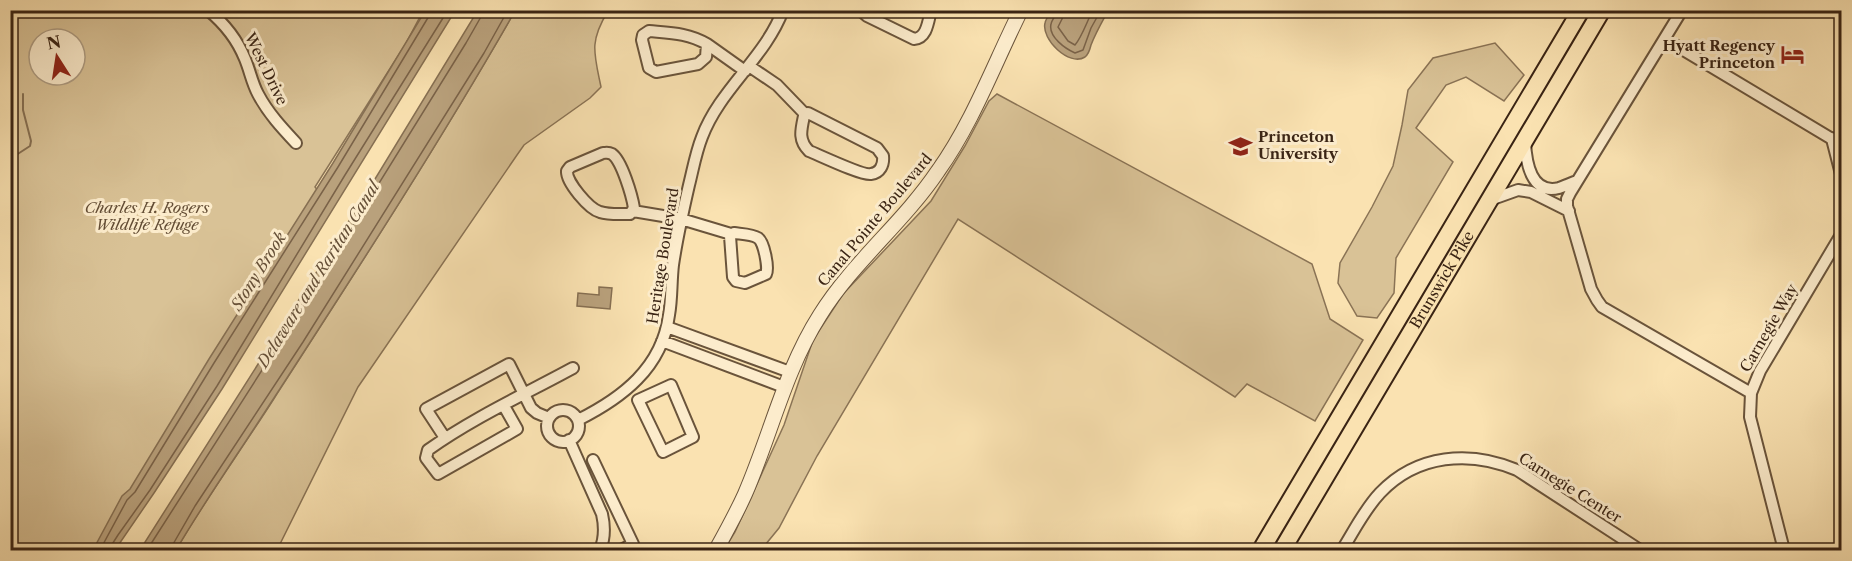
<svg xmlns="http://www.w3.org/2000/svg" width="1852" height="561" viewBox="0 0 1852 561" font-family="'Libre Caslon Text',serif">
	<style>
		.green { fill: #d9c296; stroke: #8a7355; stroke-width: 1.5; fill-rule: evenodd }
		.water { fill: #b9a17c; stroke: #866f52; stroke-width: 1.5 }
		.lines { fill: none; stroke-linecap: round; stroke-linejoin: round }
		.shore { stroke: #7a6248; stroke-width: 1.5 }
		.stream { stroke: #866f52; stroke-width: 2 }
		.minor-casing { stroke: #6a543b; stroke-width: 14 }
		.tertiary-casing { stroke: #6a543b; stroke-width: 16 }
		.trunk-casing { stroke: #3a2414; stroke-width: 20 }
		.minor { stroke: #fceccc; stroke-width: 10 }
		.tertiary { stroke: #fceccc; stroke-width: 14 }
		.trunk { stroke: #fae2b1; stroke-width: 16 }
		.labels { text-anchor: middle; stroke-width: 6; stroke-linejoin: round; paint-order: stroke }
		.poi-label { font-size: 15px; font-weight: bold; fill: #3a2414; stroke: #fceccc; text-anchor: end }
		.street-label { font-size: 15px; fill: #3a2414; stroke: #fceccc }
		.park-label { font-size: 15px; font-style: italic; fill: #624c34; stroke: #fceccc }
		.water-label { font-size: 16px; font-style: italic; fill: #665038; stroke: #fceccc }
	</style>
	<rect width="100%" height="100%" fill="#fae2b1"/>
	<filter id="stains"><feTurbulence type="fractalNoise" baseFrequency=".00333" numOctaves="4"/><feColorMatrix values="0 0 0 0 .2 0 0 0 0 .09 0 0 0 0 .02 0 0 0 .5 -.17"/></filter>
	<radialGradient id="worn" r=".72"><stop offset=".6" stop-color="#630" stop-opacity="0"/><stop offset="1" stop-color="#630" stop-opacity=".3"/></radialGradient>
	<path class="green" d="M10 11H423L405 45 315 187 320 193 107 550H11ZM39 39H75V75H39Z
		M515 11H608C589 42 594 53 601 87L590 98 524 145 517 155 358 387 277 550H176C206 498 242 449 275 397 357 270 440 142 515 11Z
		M1495 43 1524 75 1504 101 1466 77 1446 85 1416 128 1453 162 1396 258 1394 293 1377 318 1357 316 1338 283 1340 263 1372 207 1393 166 1402 125 1408 90 1433 58Z
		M997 94 1312 264 1330 319 1363 340 1315 421 1247 384 1235 397 958 219 817 456 779 528 761 550H724L735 532 784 425 813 340 843 294 931 201 965 146 989 101Z"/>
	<path class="water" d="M478 10 515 11C439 144 355 273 272 401 240 451 206 499 176 550H140L361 202Z
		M425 11H455L222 389 154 493 115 550H93L122 496 130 489 209 359 333 163Z
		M1052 11H1108C1102 22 1096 32 1091 45 1090 49 1089 54 1085 57 1069 67 1041 39 1045 23 1046 18 1050 14 1052 11Z
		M599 287 612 288 610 309 577 306 578 293 599 295Z"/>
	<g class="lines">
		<path class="shore" d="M1057 10C1056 16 1052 19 1051 24 1048 37 1066 49 1075 53L1083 50 1091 28 1101 10
			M1064 10 1063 17 1058 27 1068 41 1075 45C1082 37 1087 21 1093 10
			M100 550 127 500 135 492 214 363 338 167 429 16 430 10
			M110 550 111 546 118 535 150 490 217 386 345 175 448 10
			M147 550 296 317 466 43 482 15V10
			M171 550 172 546 195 506 303 342 484 53 508 10"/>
		<path class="stream" d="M10 159 30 146 31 141 23 110V94"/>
		<defs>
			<path id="minor" d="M208 10C225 24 237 39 245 59 250 71 252 83 258 94 268 113 282 128 296 143
				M860 10 867 16 914 39C927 38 928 22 931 10
				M1682 10 1570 193 1567 199V206L1591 289 1597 300 1602 307 1751 393
				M649 31C671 33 688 33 707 44L706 57 698 64 656 72 649 68 642 40 643 35Z
				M1665 39 1832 139
				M707 44 745 71
				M749 66 777 85 805 114
				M808 113 877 148 883 156C884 165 880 173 871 174 863 176 819 155 809 151 798 140 801 130 804 116Z
				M1842 137 1832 139 1842 178
				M1525 142C1526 162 1531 195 1559 188 1565 186 1571 183 1577 181
				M603 153C606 153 608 152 612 154 622 161 632 196 634 208L630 214C620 214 609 215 600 212 589 209 566 182 567 171L570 167Z
				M1490 200 1518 190 1531 192 1569 211
				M633 211 681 219 731 234
				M734 233C741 234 752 234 758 238 764 242 769 268 766 274L745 283 736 281 733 277 730 236Z
				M667 327 790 372
				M662 341 784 387
				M671 385 693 437 663 452 638 400Z
				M504 406 517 429 438 474 426 458 428 450C473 418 525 394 573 368
				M547 426a16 16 0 1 1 32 0a16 16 0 1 1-32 0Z
				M578 420C622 398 662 368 669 315 672 299 671 282 673 265 677 238 683 211 689 185 693 169 696 152 702 137 720 89 765 58 783 10
				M445 438 426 409 509 364 531 408 537 413 549 418
				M569 440 602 514C605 527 605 538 600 550
				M593 460 633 544 621 550
				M1342 550C1354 531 1364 510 1380 493 1417 454 1470 450 1517 470L1640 550
				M1784 550 1750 417 1751 393 1760 371 1842 233"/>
			<path id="tertiary" d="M716 550C726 532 736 514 745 494 771 434 785 370 820 315 853 262 903 223 938 171 973 122 994 64 1021 10"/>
			<g id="trunk">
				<path d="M1261 550 1581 10"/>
				<path id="s1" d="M1282 550 1602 10"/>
			</g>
		</defs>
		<use href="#minor" class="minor-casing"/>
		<use href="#tertiary" class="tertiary-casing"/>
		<use href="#trunk" class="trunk-casing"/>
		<use href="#minor" class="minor"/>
		<use href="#tertiary" class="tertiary"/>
		<use href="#trunk" class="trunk"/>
	</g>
	<defs>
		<symbol id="hotel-bare" viewBox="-9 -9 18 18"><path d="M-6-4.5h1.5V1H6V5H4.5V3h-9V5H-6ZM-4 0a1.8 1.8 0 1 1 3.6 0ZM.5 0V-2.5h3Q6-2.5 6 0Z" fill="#8f2418" stroke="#fceccc" stroke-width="2.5" paint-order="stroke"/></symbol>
		<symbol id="university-bare" viewBox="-9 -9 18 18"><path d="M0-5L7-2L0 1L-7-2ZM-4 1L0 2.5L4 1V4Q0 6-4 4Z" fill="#8f2418" stroke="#fceccc" stroke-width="2.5" paint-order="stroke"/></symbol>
	</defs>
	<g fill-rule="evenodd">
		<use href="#hotel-bare" x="1776" y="38" width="33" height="33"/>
		<use href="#university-bare" x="1224" y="130" width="33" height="33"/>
	</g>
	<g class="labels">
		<g class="poi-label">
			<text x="1775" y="51">Hyatt Regency<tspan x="1775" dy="17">Princeton</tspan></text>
			<text x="1258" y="142" text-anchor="start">Princeton<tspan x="1258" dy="17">University</tspan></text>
		</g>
		<g class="street-label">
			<text transform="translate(266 69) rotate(64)" y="5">West Drive</text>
			<text transform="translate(875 220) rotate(-50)" y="5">Canal Pointe Boulevard</text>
			<text transform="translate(663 256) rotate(-81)" y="5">Heritage Boulevard</text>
			<text dy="5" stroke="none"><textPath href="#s1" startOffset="314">Brunswick Pike</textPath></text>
			<text transform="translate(1769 328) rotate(-60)" y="5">Carnegie Way</text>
			<text transform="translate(1570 488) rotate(32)" y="5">Carnegie Center</text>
		</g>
		<g class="park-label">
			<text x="147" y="213">Charles H. Rogers<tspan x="147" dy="17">Wildlife Refuge</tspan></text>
		</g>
		<g class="water-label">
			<text transform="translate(258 271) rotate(-58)" y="6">Stony Brook</text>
			<text transform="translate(318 274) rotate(-58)" y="6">Delaware and Raritan Canal</text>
		</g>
	</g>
	<rect width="1852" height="561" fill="none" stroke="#fae2b1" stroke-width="36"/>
	<rect x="12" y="12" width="1828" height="537" fill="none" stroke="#3a2414" stroke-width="3"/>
	<rect x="18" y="18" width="1816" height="525" fill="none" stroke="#3a2414" stroke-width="1.5"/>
	<g transform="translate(57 57) rotate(348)"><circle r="28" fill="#fceccc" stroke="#ae9c82" stroke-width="1.5"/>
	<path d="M0-4.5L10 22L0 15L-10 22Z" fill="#8f2418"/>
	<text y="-9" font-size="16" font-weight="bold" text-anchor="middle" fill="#3a2414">N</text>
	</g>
	<rect width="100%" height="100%" filter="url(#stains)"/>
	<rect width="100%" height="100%" fill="url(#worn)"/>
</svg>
